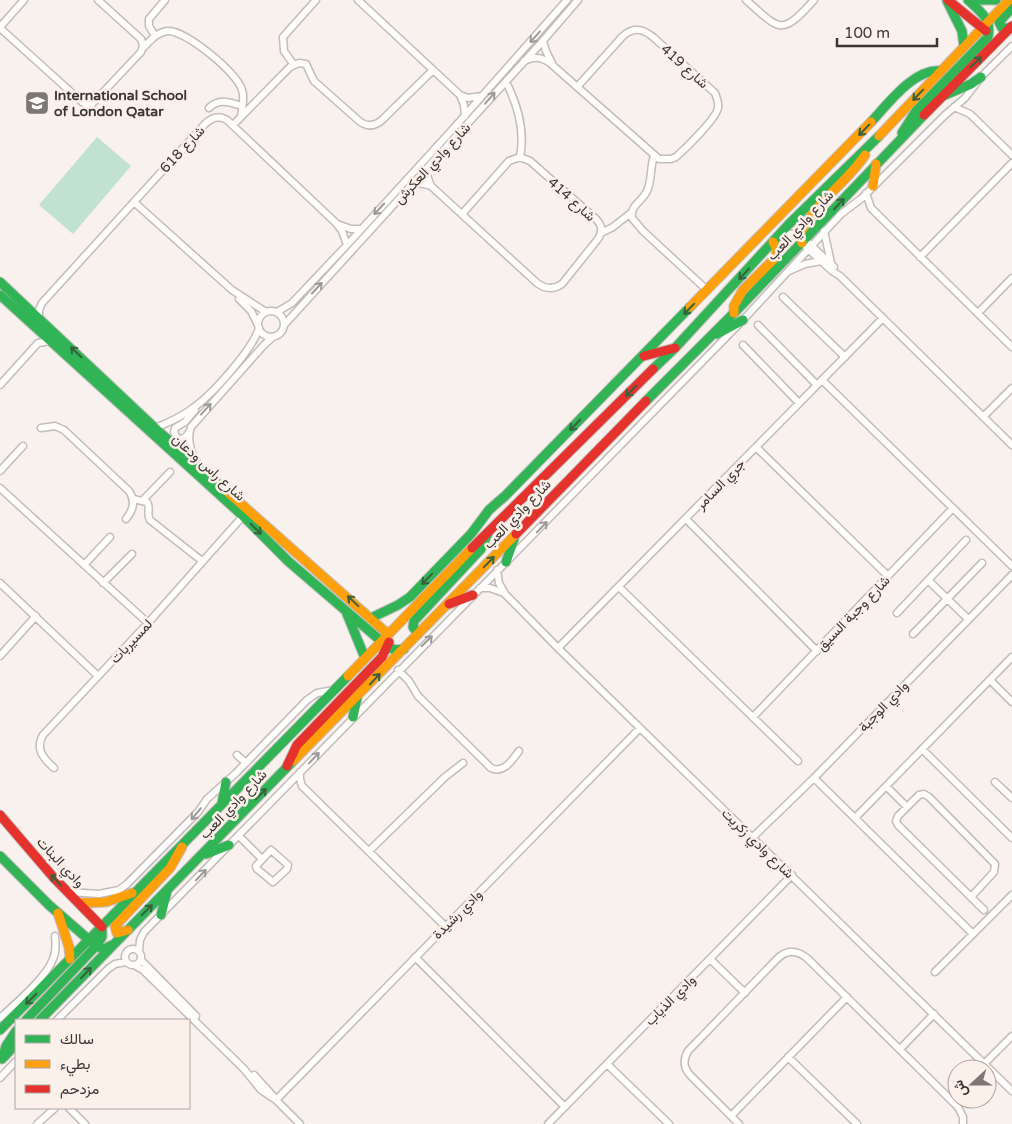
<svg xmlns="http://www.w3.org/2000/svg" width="1012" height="1124" viewBox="0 0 1012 1124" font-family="'Varela Round',Vazirmatn,sans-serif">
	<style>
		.park { fill: #c2e2d0 }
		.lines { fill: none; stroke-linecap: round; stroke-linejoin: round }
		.street-casing { stroke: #c2bdbb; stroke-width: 9 }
		.fast-casing { stroke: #c2bdbb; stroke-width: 11 }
		.slow-casing { stroke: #c2bdbb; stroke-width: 11 }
		.jam-casing { stroke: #c2bdbb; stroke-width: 11 }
		.street { stroke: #fefdfc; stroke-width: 6 }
		.fast { stroke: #30b455; stroke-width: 9 }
		.slow { stroke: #ff9f0a; stroke-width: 9 }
		.jam { stroke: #e5322d; stroke-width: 9 }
		.oneway { stroke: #9c9a98 }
		.oneway2 { stroke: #36623f }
		.labels { text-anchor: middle; stroke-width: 5; stroke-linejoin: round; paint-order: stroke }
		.street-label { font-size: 14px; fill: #3a3633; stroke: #fcf0ea }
		.poi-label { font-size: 14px; font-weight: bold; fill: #3a3633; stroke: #fcf0ea; text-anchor: start }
	</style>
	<rect width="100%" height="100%" fill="#f8f1ee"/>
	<path class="park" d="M97 137 131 166 73 234 39 205Z"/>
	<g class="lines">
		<defs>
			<path id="street" d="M358 0 460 95 468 98 482 96
				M746 0C780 30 781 37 814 0
				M0 27 24 0
				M0 28 82 102 88 105 92 104 141 52 143 45 141 39 98 0
				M155 36 149 26V19L165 0
				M543 41 546 51 552 63
				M143 48C150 41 157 32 168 31 185 30 238 73 242 90 245 98 242 108 241 117
				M524 61C534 56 541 57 550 63L659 159H671L676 157C685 149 716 119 718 108 719 103 717 98 715 93L653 37C642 28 633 27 622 37L578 86
				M294 65 284 51 283 37 316 0
				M508 86C519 109 525 132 520 157
				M460 95 464 105 465 116
				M954 107 970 114 1012 155
				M209 108C219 98 229 102 242 106
				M233 125 290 67 299 63 306 64 314 81 358 120C366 127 374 127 382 120L433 70
				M654 156C650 167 652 181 647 191 642 202 630 205 632 218L643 231 707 290
				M425 170 431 186
				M413 183 424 184 431 186 537 283C545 289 553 290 562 284L598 239C603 232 602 225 596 219L530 161 520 157 509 161 462 214
				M866 193 871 208 1012 347
				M134 202 232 290 266 312
				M337 224 351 229H361
				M824 231 831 263
				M601 233 613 227 632 212
				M779 236 791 234 800 235 834 267
				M806 247 832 271 840 276 1012 445
				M920 257 1012 163
				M789 271 805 264 821 261
				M783 297 845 357
				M239 299 251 311 258 325
				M258 324a13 13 0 1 1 26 0a13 13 0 1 1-26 0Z
				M277 312 292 303 347 245 452 130 567 0
				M978 313 1012 278
				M39 318V310L42 303 205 124C212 117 219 115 227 120L336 223 342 231 347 245
				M285 324 541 43 578 0
				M758 325 817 385
				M743 345 799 403
				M822 380 1012 566
				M0 385 38 343 50 341
				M983 417 1012 388
				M41 428 55 426 64 430 129 491C136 502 133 510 126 519
				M155 428C168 423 181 417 193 408 212 395 253 349 259 328
				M189 432C187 437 182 440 177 438L174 432 175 428 185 422 195 410
				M756 447 888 576
				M197 462C190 452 187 438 191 427L264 345 273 337
				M0 471 23 446
				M0 488 148 623
				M133 499 147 502C151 508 146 514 150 520L202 561
				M143 500 170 472
				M686 519 817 651
				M84 565 110 537
				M497 570 499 583 505 594 558 648 1012 1091
				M929 581 968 619
				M0 583 98 676
				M103 583 132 554
				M619 587 798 761
				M480 588H490L504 593
				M897 613 966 540
				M913 634 982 563
				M558 648 882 319
				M0 656 36 616
				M398 670 409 681 418 696 491 768C504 774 512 760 519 751
				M990 680 1012 702
				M753 717 953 508
				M922 749 1012 838
				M237 755 246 763
				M54 768C43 758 35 749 43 735L148 623 243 516
				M300 772V779L302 786 445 926
				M814 778 973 934
				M995 782 1012 798
				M886 786 907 807
				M855 818 1012 657
				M239 836 262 859
				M753 837 814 778 1012 575
				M271 850 288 865 287 869 273 882 257 869 256 866Z
				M369 851 445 777 463 763
				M69 892 99 894 119 890 127 884 198 812 207 799 236 773 307 700 317 693 334 690
				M971 897 994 872 995 864 929 797 924 794 919 795 898 816 896 821 898 825 984 910
				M125 957a8 8 0 1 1 16 0a8 8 0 1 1-16 0Z
				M139 951 140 940 144 932 743 320 841 214 862 198 945 115 965 98 981 77 1012 46
				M415 957 565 1107
				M710 959 745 993
				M141 960 196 1016
				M134 965 143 970 244 1069 261 1090 276 1100 300 1124
				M935 972 1012 895
				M0 1018C15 1004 46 978 53 959 56 952 56 944 55 936
				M57 1020 108 969 115 964 126 962
				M900 1049 934 1014
				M788 1057 857 1124
				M607 1064 669 1124
				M984 1064 1012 1036
				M254 1075 274 1097
				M0 1078 16 1061
				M276 1100 639 729
				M69 1108 85 1124
				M731 1116 847 997
				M37 1124 55 1108
				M548 1124 792 875
				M739 1124 690 1075C683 1067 683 1060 688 1051L777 959C787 949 798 950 808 959L958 1107 963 1117V1124"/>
			<path id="fast" d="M973 0H996
				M947 1 962 31 964 47
				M1010 28H1002L999 22 1012 8
				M945 95 971 84 981 77
				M871 122C888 104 914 68 941 71
				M902 133 916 111 988 37C992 19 980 11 968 0
				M0 282 155 428 223 488
				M0 295 243 516 288 561 388 647 395 650 404 649
				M717 334 743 320
				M653 369 675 348 789 224 879 136
				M646 401 734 313 924 115
				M506 562 514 539
				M347 614 365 658
				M371 618 398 605 410 597 471 534 489 510 505 496 690 307
				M418 634 413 627 414 621 481 549 488 533
				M353 717 357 698
				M222 803 226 782
				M206 854 229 845
				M0 856 49 905 96 946 104 949 112 945
				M161 915 167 891
				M26 1020 96 946 102 937V927
				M40 1020 293 761
				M0 1030 348 676
				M4 1057 16 1044
				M2 1059 6 1046 16 1031"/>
			<path id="slow" d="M879 136 1009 0
				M873 186 876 164
				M802 243 800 235C814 202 846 184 865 155
				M690 307 871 122
				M734 313V306L743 290 776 257 777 249 773 242
				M223 488 388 634
				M348 676 472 548
				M293 761 516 534
				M80 903 106 902 132 893
				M58 913 69 947 70 959
				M128 930 117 933 115 926 170 868 182 847"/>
			<path id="jam" d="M948 0 986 31
				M924 115 1012 26
				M644 356 675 348
				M516 534 646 401
				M472 548 653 369
				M449 604 473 595
				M287 766 297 745 382 657 389 642
				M0 815 54 878 102 927"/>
		</defs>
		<use href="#street" class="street-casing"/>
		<use href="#fast" class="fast-casing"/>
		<use href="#slow" class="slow-casing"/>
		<use href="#jam" class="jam-casing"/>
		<use href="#street" class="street"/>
		<use href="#fast" class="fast"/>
		<use href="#slow" class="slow"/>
		<use href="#jam" class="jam"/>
	</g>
	<defs><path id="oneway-shaft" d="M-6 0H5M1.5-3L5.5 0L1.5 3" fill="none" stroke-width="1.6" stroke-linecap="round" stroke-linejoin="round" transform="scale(1.25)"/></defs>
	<g class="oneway">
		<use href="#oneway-shaft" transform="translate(535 37) rotate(132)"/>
		<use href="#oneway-shaft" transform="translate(490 98) rotate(-49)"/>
		<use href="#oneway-shaft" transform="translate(379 209) rotate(133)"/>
		<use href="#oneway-shaft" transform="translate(317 288) rotate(-47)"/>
		<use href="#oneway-shaft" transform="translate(206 409) rotate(-48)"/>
		<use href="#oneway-shaft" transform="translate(542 527) rotate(-46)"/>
		<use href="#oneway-shaft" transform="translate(427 641) rotate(-45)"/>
		<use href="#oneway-shaft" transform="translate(314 758) rotate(-46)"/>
		<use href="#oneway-shaft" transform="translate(196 814) rotate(130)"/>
		<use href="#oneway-shaft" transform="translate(201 875) rotate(-46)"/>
	</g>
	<g class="oneway2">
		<use href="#oneway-shaft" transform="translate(976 62) rotate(-45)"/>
		<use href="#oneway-shaft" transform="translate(918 95) rotate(134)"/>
		<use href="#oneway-shaft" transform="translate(864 130) rotate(134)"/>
		<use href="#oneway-shaft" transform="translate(839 204) rotate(-47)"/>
		<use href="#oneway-shaft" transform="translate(744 274) rotate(133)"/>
		<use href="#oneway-shaft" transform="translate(689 309) rotate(134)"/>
		<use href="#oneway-shaft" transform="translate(76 352) rotate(-136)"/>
		<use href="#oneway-shaft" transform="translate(631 391) rotate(136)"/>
		<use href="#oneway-shaft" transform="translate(575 425) rotate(134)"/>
		<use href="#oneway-shaft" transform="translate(256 529) rotate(44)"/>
		<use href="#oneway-shaft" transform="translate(489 562) rotate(-46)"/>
		<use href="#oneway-shaft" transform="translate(427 579) rotate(134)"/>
		<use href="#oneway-shaft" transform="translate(353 601) rotate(-137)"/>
		<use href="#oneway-shaft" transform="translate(375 679) rotate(-47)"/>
		<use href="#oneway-shaft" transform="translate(261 794) rotate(-46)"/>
		<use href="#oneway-shaft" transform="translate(56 880) rotate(-132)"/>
		<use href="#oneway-shaft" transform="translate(147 910) rotate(-45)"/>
		<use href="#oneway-shaft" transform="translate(86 973) rotate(-46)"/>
		<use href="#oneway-shaft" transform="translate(31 999) rotate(135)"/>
	</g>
	<defs>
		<symbol id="school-square" viewBox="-11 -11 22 22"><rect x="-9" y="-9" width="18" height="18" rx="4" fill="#7c7774" stroke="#fcf0ea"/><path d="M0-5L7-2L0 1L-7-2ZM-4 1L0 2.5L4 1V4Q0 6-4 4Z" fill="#fff"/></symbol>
	</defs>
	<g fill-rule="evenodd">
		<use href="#school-square" x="23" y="89" width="28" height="28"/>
	</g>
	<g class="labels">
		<g class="street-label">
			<text transform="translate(685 66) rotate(42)" y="5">شارع 419</text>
			<text transform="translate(182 149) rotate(-47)" y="5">شارع 618</text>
			<text transform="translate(432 163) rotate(-47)" y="5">شارع وادي العكرش</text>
			<text transform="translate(572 199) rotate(42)" y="5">شارع 414</text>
			<text transform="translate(800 225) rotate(-47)" y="5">شارع وادي العب</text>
			<text transform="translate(209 467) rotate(42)" y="5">شارع راس ودعان</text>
			<text transform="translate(720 484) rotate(-46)" y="5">جري السامر</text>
			<text transform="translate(517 514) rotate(-46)" y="5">شارع وادي العب</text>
			<text transform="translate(853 613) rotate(-46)" y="5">شارع وجبة السيق</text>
			<text transform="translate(131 641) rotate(-47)" y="5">لمسيربات</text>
			<text transform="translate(883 706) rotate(-46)" y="5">وادي الوجبة</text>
			<text transform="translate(233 804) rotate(-46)" y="5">شارع وادي العب</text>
			<text transform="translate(758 843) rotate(44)" y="5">شارع وادي زكريت</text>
			<text transform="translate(61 862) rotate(47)" y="5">وادي البنات</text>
			<text transform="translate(457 914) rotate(-45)" y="5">وادي رشيدة</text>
			<text transform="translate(670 1000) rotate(-45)" y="5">وادي الذياب</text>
		</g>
		<g class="poi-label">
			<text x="54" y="100">International School<tspan x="54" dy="16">of London Qatar</tspan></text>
		</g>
	</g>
	<rect x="15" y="1019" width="175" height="90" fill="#fcf0ea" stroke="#aea6a1"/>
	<rect x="25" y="1035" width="25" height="8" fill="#30b455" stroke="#aea6a1"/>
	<text x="60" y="1044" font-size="15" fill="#3a3633">سالك</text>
	<rect x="25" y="1060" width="25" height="8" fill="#ff9f0a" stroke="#aea6a1"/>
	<text x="60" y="1069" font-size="15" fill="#3a3633">بطيء</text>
	<rect x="25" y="1085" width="25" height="8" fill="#e5322d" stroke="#aea6a1"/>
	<text x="60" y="1094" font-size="15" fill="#3a3633">مزدحم</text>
	<g transform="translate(972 1084) rotate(249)"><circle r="24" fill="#fcf0ea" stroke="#aea6a1"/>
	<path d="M0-4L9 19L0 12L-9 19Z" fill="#7c7774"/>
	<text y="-8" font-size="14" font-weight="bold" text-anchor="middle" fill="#3a3633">ش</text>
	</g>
	<path d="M837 38v8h100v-8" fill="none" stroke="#3a3633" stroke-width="2.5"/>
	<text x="844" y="38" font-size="15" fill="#3a3633" stroke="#fcf0ea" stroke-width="4" paint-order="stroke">100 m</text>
</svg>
